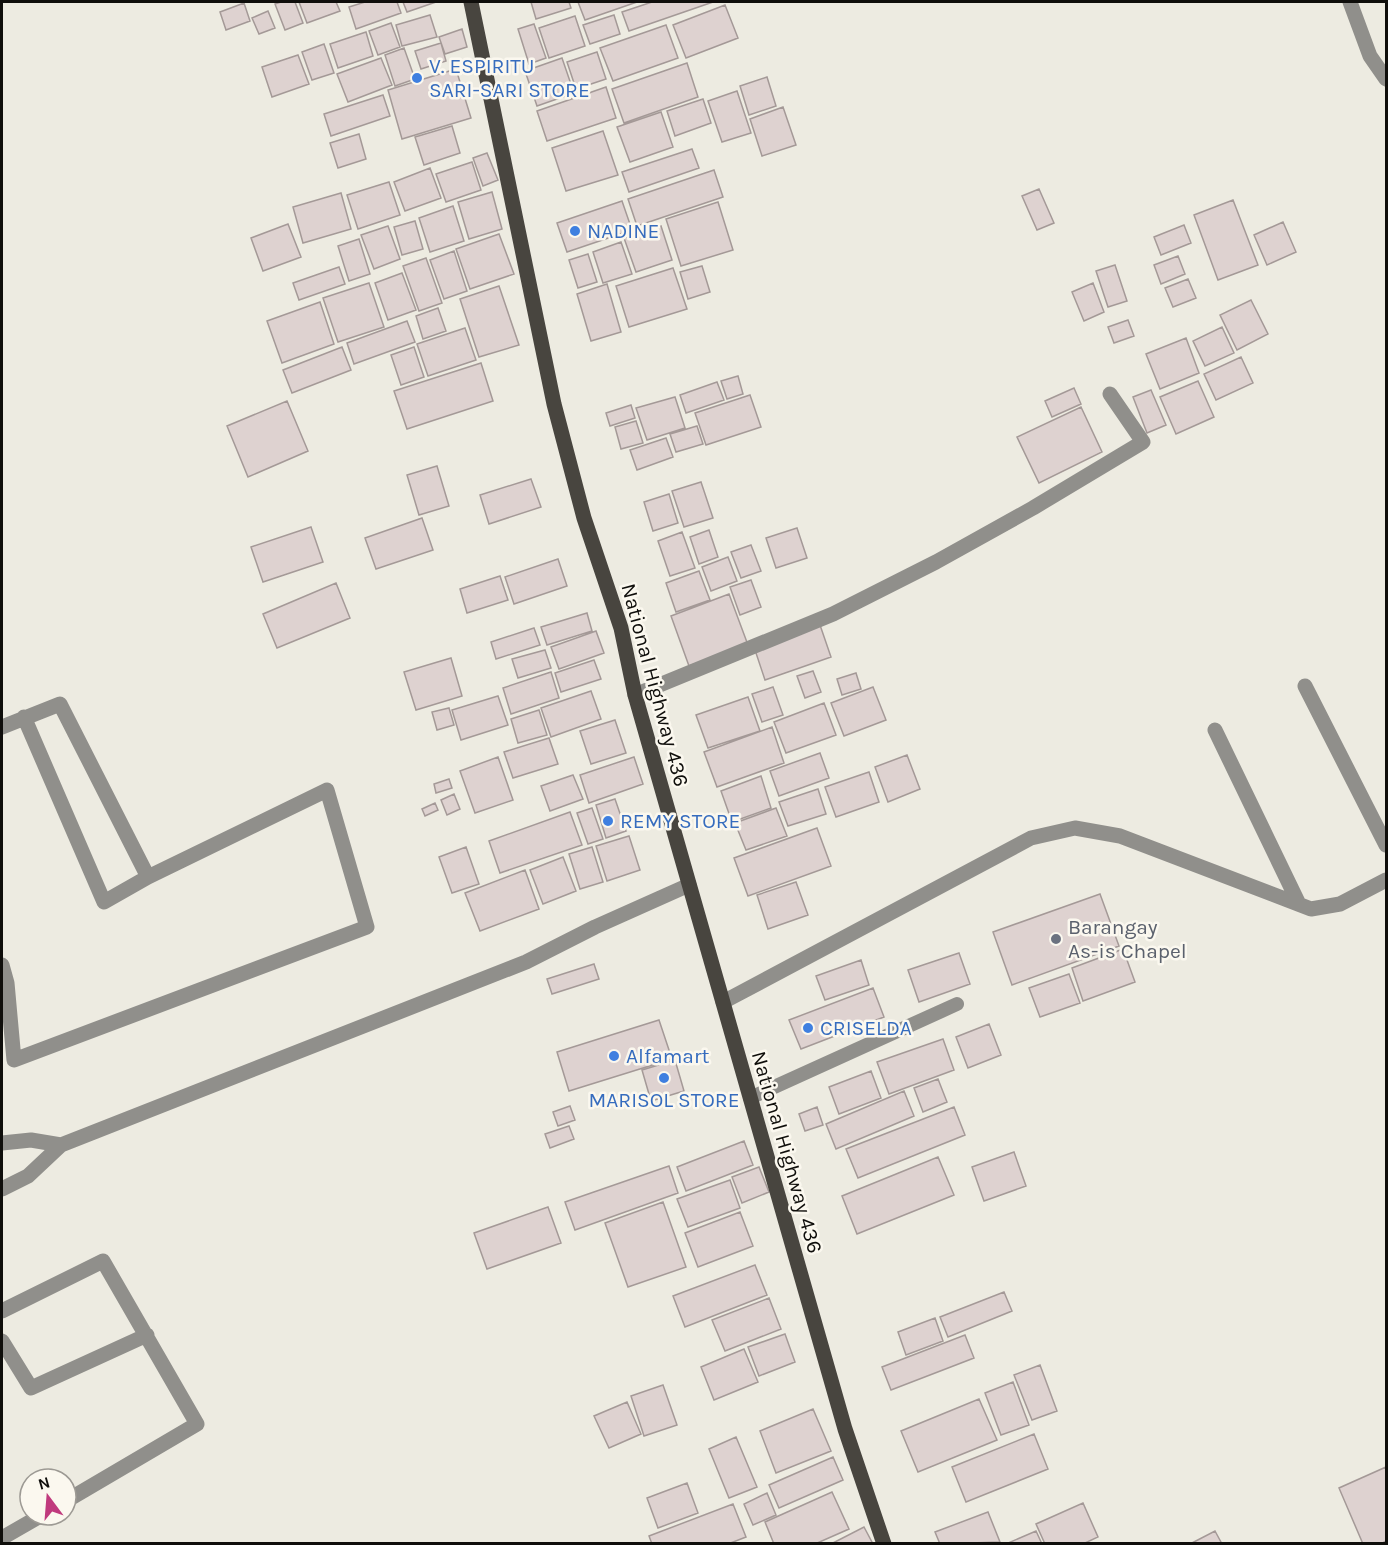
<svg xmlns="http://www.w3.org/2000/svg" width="1388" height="1545" viewBox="0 0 1388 1545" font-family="Karla,sans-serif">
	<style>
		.building { fill: #ded2d0; stroke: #a49997; stroke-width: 1.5 }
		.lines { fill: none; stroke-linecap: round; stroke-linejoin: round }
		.lane { stroke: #908f8b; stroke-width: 14 }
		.street { stroke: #908f8b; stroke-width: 15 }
		.primary { stroke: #48453f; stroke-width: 15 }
		.shop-dot { fill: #3f7fe0; stroke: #fbf8ef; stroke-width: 2 }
		.worship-dot { fill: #6b7280; stroke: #fbf8ef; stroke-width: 2 }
		.labels { text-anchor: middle; stroke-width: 5; stroke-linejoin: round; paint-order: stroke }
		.shop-label { font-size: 21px; fill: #366cbe; stroke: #fbf8ef; text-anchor: start }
		.street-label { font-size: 21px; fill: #0f0e0b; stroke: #fbf8ef }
		.worship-label { font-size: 21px; fill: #5b616d; stroke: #fbf8ef; text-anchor: start }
	</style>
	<rect width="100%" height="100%" fill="#edebe1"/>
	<path class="building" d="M281 2H295L303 23 285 30 275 4Z
		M299 2H336L340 11 307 23Z
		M365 2H397L401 13 356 29 349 7Z
		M403 2H436L407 12Z
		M531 2H569L571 8 536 19Z
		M578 2H637L585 20Z
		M652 2H713L629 31 622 12Z
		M244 3 250 21 226 30 220 12Z
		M725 5 738 38 686 58 673 25Z
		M268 11 275 28 259 34 252 18Z
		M430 15 437 37 402 46 396 25Z
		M614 15 620 34 590 44 583 25Z
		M575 16 585 46 549 58 539 28Z
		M391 23 400 47 378 55 369 31Z
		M534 24 546 58 529 64 518 29Z
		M666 25 678 58 613 81 600 48Z
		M462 29 467 47 445 54 439 37Z
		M366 32 373 56 338 68 330 44Z
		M441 43 446 61 421 69 415 51Z
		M324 44 334 73 312 80 302 52Z
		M404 48 415 79 395 86 385 55Z
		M597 52 606 79 576 89 567 62Z
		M298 55 309 84 272 97 262 67Z
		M381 58 392 85 348 102 337 74Z
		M562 58 574 93 537 106 525 71Z
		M687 63 698 97 624 123 612 89Z
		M456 69 471 118 402 139 388 90Z
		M767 77 776 106 749 115 740 86Z
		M606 87 616 118 547 141 537 111Z
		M737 91 751 133 722 142 708 101Z
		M383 95 390 116 331 136 324 114Z
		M703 99 711 123 675 136 667 111Z
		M783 107 796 145 762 156 750 119Z
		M661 112 673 147 630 162 617 127Z
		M452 126 460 153 424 165 415 137Z
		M603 131 618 175 566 191 552 148Z
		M359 134 366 159 338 168 330 143Z
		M692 149 699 168 629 192 622 172Z
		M487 153 498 180 483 186 473 158Z
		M472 162 481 190 446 202 436 174Z
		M430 168 441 198 405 211 394 182Z
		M714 170 723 197 637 226 628 199Z
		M389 182 400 215 358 229 347 195Z
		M1039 189 1054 223 1037 230 1022 196Z
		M492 192 502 229 469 239 458 202Z
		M341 193 351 229 303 243 293 207Z
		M1233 200 1258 265 1218 280 1194 215Z
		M622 201 632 230 567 252 557 223Z
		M718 202 733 250 681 266 666 219Z
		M453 206 464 241 430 252 419 218Z
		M415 221 423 249 402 255 394 227Z
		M1283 222 1296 252 1267 265 1254 235Z
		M288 224 301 257 263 271 251 238Z
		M1184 225 1191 243 1161 255 1154 237Z
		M388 226 400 259 374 269 361 235Z
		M661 226 672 260 636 272 624 238Z
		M499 234 514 274 470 289 456 249Z
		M359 239 370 274 349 281 338 246Z
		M621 242 632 274 603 283 593 252Z
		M454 251 467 291 444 299 430 260Z
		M588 254 597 282 578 288 569 260Z
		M1178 256 1185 274 1161 284 1154 265Z
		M426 258 442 303 419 311 403 266Z
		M1115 265 1127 301 1108 307 1096 271Z
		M702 266 710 292 688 299 680 272Z
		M339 267 345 284 299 300 293 283Z
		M673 268 687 309 629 327 616 286Z
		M402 273 416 310 388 320 375 283Z
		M1188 279 1196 298 1173 307 1165 288Z
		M369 283 384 327 338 342 323 298Z
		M1093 283 1104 312 1084 321 1072 292Z
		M607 284 621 332 591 341 577 294Z
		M499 286 519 345 479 357 460 299Z
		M1251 300 1268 334 1237 350 1220 315Z
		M320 302 334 344 282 363 267 321Z
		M438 308 446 331 423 339 416 316Z
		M1128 320 1134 336 1114 343 1108 327Z
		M407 321 415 342 354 364 347 343Z
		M1222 327 1234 353 1205 366 1193 341Z
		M465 328 476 360 428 376 417 344Z
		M1186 338 1199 373 1160 389 1146 354Z
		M342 347 351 370 292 393 283 370Z
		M414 347 424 377 401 385 391 355Z
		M1241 357 1253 383 1216 400 1204 374Z
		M481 363 493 401 407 429 394 391Z
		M738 376 743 394 727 399 721 381Z
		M1198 381 1214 417 1176 434 1160 397Z
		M717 382 724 400 686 413 680 395Z
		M1074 388 1081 404 1052 417 1045 401Z
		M1151 390 1166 425 1147 433 1133 397Z
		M750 395 761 427 706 445 695 413Z
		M675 397 685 428 647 440 636 408Z
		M287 401 308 451 248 477 227 426Z
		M631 405 635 418 610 426 606 413Z
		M1081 407 1102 452 1039 483 1017 437Z
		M636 421 643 443 621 449 615 427Z
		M697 426 703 444 676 452 670 434Z
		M666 438 673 457 637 470 630 450Z
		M437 466 449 506 419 515 407 475Z
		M531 479 541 507 489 524 480 495Z
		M701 482 713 518 684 527 672 491Z
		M669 494 678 523 653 531 644 502Z
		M422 518 433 550 376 569 365 538Z
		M311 527 323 562 263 582 251 547Z
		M797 528 807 558 776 568 766 538Z
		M709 530 718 557 699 564 690 537Z
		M682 532 695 568 670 576 658 541Z
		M751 545 761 571 741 578 731 552Z
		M728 557 737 581 711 591 702 567Z
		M558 559 567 586 514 604 505 577Z
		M699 571 710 600 676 612 666 583Z
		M500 576 508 600 467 613 460 589Z
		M751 580 761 607 740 615 730 587Z
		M336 583 350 618 277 648 263 614Z
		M729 594 748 645 689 666 671 616Z
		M587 613 592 631 547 645 541 627Z
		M820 625 831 657 765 680 754 647Z
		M534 628 540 645 496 659 491 642Z
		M596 631 604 653 559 669 551 647Z
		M545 650 551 668 518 678 512 659Z
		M451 658 462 696 416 710 404 672Z
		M594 660 601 679 561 692 555 673Z
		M813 671 821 692 805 698 797 676Z
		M551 672 559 698 511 714 503 688Z
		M856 673 861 689 842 695 837 679Z
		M773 687 783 715 762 722 752 694Z
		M873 687 886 720 844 736 831 703Z
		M591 691 601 719 551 737 541 708Z
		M498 696 508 725 461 740 452 710Z
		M748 697 760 731 708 748 696 715Z
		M824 703 836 735 786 753 774 722Z
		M449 708 454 725 437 730 432 712Z
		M539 710 547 735 518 743 511 719Z
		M615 720 626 753 591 764 580 731Z
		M772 727 784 763 717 787 704 752Z
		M549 738 558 764 513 778 504 752Z
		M820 753 829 778 779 796 770 771Z
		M907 755 920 789 888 802 875 767Z
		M498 757 513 800 475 813 460 771Z
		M634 757 643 784 589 803 580 775Z
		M869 772 879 802 836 817 825 787Z
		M573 775 583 799 550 811 541 786Z
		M761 776 771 808 732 822 721 791Z
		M449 779 452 788 436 793 434 784Z
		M818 789 826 814 788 826 779 802Z
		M454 794 460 809 447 815 441 800Z
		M615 799 626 831 606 838 596 805Z
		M435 803 438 810 425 816 422 809Z
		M592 808 603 839 588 844 577 813Z
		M776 808 787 836 746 850 735 823Z
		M570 812 582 845 500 873 489 841Z
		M817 828 831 866 748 896 734 858Z
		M629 836 640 870 607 881 596 846Z
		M466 847 479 884 452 893 439 857Z
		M592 847 603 882 580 889 569 854Z
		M563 857 576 891 543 904 530 870Z
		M525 870 539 909 480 931 465 893Z
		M796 882 808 915 768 929 757 895Z
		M1100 894 1119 946 1012 985 993 932Z
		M1123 949 1135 982 1083 1001 1072 968Z
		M959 953 970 984 919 1002 908 970Z
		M861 960 869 985 825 1000 816 976Z
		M594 964 599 979 552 994 547 979Z
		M1069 974 1080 1003 1040 1017 1029 988Z
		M873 988 884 1017 801 1049 789 1020Z
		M659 1020 672 1059 569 1091 557 1052Z
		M989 1024 1001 1055 968 1068 956 1037Z
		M943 1039 954 1070 889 1094 877 1062Z
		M675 1060 684 1091 651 1101 642 1070Z
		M871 1071 881 1098 839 1114 829 1087Z
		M938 1079 947 1102 923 1112 914 1088Z
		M904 1091 914 1116 836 1149 826 1124Z
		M570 1106 575 1120 558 1126 553 1112Z
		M817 1107 823 1125 805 1131 799 1114Z
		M954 1107 965 1135 858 1178 846 1149Z
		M569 1126 574 1139 550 1148 545 1134Z
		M744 1141 753 1165 686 1191 677 1167Z
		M1014 1152 1026 1186 984 1201 972 1167Z
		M938 1157 954 1195 857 1234 842 1196Z
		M669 1166 678 1193 575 1230 565 1202Z
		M759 1167 769 1192 742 1203 732 1177Z
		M730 1180 740 1208 688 1227 677 1199Z
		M663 1202 686 1267 628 1287 605 1223Z
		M548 1207 561 1243 487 1269 474 1233Z
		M740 1212 753 1246 698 1267 685 1233Z
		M755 1265 767 1295 685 1327 673 1296Z
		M1004 1292 1012 1311 948 1337 940 1317Z
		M769 1298 781 1329 725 1351 712 1320Z
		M935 1318 943 1341 906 1355 898 1332Z
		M785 1334 795 1362 759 1376 748 1347Z
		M965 1335 974 1358 891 1390 882 1367Z
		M744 1349 758 1382 714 1400 701 1367Z
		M1040 1365 1057 1411 1032 1420 1014 1375Z
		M1013 1382 1029 1425 1001 1435 985 1393Z
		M663 1385 677 1425 644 1436 631 1396Z
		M979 1399 997 1440 918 1472 901 1431Z
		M627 1402 641 1434 609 1448 594 1416Z
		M813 1409 831 1451 776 1473 760 1431Z
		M1034 1434 1048 1469 966 1502 952 1467Z
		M736 1437 757 1487 729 1498 709 1449Z
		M833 1457 843 1480 779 1508 769 1485Z
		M1386 1467V1541L1381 1544H1363L1339 1488Z
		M687 1483 698 1513 658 1528 647 1498Z
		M832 1492 849 1529 815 1544H774L765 1522Z
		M767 1493 776 1515 753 1525 744 1504Z
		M1083 1503 1098 1537 1083 1544H1045L1036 1524Z
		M733 1504 746 1537 728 1544H652L649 1536Z
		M988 1512 1000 1542 940 1544 935 1532Z
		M864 1527 873 1544H831Z
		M1036 1531 1042 1544H1006Z
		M1215 1531 1222 1544H1190Z"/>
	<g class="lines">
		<path class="lane" d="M750 1098 957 1004"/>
		<path class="street" d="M1350 2 1370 56 1386 79
			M1305 686 1386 845
			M635 695 833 614 936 562 1033 508 1143 442 1110 394
			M2 727 60 704 148 877
			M1215 730 1299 904
			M2 965 7 983 14 1060 367 927 327 790 148 877 104 902 24 717
			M723 1002 1031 838 1075 828 1120 836 1311 909 1340 904 1386 880
			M2 1143 31 1140 61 1145
			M2 1189 28 1176 61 1145 526 962 595 927 689 885
			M2 1311 103 1261 197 1424 66 1501
			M2 1341 31 1388 147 1335
			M2 1538 42 1515"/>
		<path class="primary" d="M471 2 554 404 584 518 621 628 635 695 845 1429 884 1544"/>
	</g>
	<g class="shop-dot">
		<circle cx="417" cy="78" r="6"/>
		<circle cx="575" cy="231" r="6"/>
		<circle cx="608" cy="821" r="6"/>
		<circle cx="808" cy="1028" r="6"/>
		<circle cx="614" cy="1056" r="6"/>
		<circle cx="664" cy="1078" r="6"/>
	</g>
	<circle class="worship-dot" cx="1056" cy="939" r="6"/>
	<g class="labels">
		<g class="shop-label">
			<text x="429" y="73">V. ESPIRITU<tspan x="429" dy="24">SARI-SARI STORE</tspan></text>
			<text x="587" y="238">NADINE</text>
			<text x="620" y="828">REMY STORE</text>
			<text x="820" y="1035">CRISELDA</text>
			<text x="626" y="1063">Alfamart</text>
			<text x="664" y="1107" text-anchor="middle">MARISOL STORE</text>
		</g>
		<g class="street-label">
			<text transform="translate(655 685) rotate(75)" y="7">National Highway 436</text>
			<text transform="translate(787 1152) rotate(74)" y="7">National Highway 436</text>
		</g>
		<g class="worship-label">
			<text x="1068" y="934">Barangay<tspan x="1068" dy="24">As-is Chapel</tspan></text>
		</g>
	</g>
	<rect width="1388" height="1545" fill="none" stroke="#0f0e0b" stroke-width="6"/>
	<g transform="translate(48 1497) rotate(344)"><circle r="28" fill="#fbf8ef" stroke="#9d9a94" stroke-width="1.5"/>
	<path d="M0-4.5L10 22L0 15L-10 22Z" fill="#c03a7d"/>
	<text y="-9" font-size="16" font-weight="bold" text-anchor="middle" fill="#0f0e0b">N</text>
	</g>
</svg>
